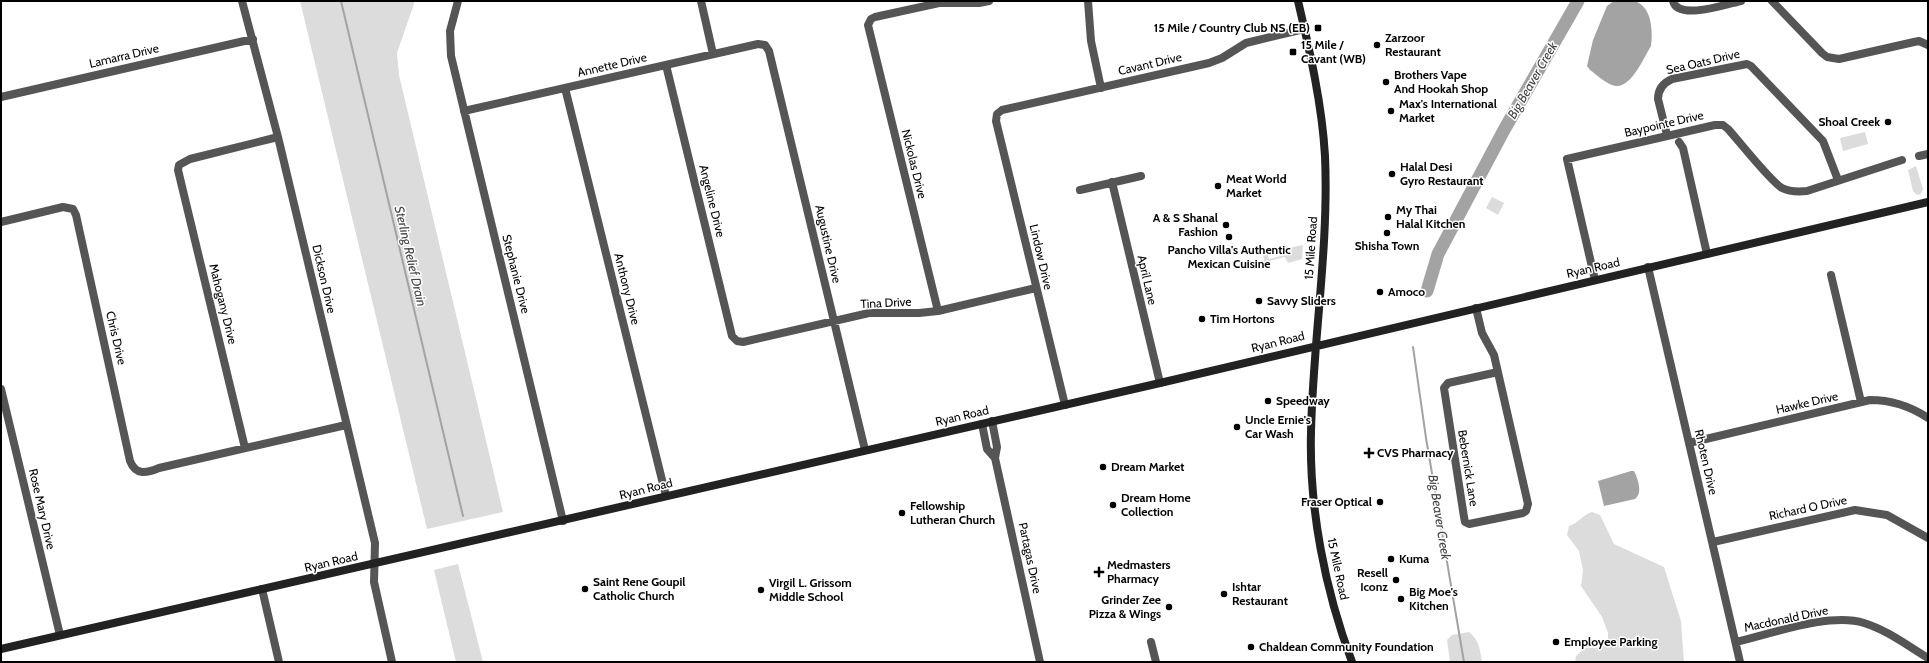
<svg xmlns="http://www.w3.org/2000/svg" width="1929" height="663" viewBox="0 0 1929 663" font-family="Cabin,sans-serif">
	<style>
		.green { fill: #dcdcdc }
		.water { fill: #a3a3a3 }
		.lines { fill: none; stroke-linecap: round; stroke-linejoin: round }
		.stream { stroke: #a3a3a3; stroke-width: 2 }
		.river { stroke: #a3a3a3; stroke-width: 13 }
		.street { stroke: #555; stroke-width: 8 }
		.secondary { stroke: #222; stroke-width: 8 }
		.poi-dot { fill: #000; stroke: #fff; stroke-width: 1.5 }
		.labels { text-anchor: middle; stroke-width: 3; stroke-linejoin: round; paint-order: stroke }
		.poi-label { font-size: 12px; font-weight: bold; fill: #000; stroke: #fff; text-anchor: start }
		.street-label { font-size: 12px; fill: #000; stroke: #fff }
		.water-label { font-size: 13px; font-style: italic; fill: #444; stroke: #fff }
	</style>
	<rect width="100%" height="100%" fill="#fff"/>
	<path class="green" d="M300 1H415L397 53 399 75 503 512 427 529Z
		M1865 132 1868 144 1843 151 1840 138Z
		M1916 166 1923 189 1921 194 1917 195 1913 191 1908 170Z
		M1492 197 1504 203 1498 215 1486 208Z
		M1303 245 1302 259 1288 263 1285 257 1269 261 1270 265 1265 266 1263 254 1267 253 1269 259 1288 254V248Z
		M1592 512 1600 515 1614 544 1664 567 1681 621 1684 662H1575L1576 656 1585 648H1600L1608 644V633L1602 617 1581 586 1583 570 1579 551 1567 535 1569 526C1579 523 1582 515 1592 512Z
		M458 564 483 662H456L434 570Z
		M1469 632C1479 640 1480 649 1482 662H1450L1447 640 1452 635Z"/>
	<path class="water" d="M1614 1C1620 1 1628 0 1634 1 1652 6 1653 30 1651 46 1644 57 1632 87 1616 86 1607 85 1597 75 1590 70L1587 66 1593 40 1607 6Z
		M1631 471H1634C1638 479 1643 493 1635 499L1604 506 1598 481Z"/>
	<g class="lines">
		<path class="stream" d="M341 1 463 516
			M1413 347 1426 438 1464 662"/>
		<path class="river" d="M1427 291 1438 254 1504 130 1578 1"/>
		<path class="street" d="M242 1 278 137 375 543 374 582 392 662
			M458 1 450 31 451 56 563 521
			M701 1 713 54
			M1088 1 1091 41 1101 88
			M1673 1C1678 21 1727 4 1741 1
			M1772 1 1822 53 1827 57 1839 59 1914 42 1919 41 1928 45
			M666 65 732 336 737 341 743 342 869 313H919L938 311 1036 288
			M565 88 666 496
			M1 97 253 39
			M464 111 758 44 765 45 769 51 865 450
			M1667 135 1658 99C1658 89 1663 83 1672 79L1747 64 1751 66 1823 141 1838 180
			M1679 142 1683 148 1707 254
			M1919 156 1928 154
			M1112 182 1160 383
			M1080 190 1141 176
			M1 222 63 207 73 209 76 215 130 461C136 476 147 473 159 468L346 425
			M1648 267 1740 662
			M1831 275 1861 402
			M1595 280 1567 159 1715 125H1723L1728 129C1739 141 1771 182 1782 188 1790 192 1798 192 1807 191L1902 160
			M1476 308 1482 333 1494 355 1528 504 1526 511 1523 513 1469 524 1465 522 1464 517 1444 388 1448 383 1498 372
			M938 311 868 25 871 19 875 17 939 3H979L989 1
			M1 389 60 635
			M1065 405 996 121 997 114 1002 110 1209 63 1222 58 1246 43 1304 29
			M992 421 997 447 995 458 1040 662
			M982 424 987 449 995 458
			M1689 443 1870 400C1892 400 1910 406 1928 418
			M245 448 178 170 179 165 190 159 278 137
			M1713 542 1855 510 1887 515 1928 538
			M262 589 279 662
			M1151 642 1156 662
			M1736 642C1771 634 1830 612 1864 623 1887 630 1908 646 1928 658"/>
		<path class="secondary" d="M1298 1C1310 52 1322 104 1325 156 1329 248 1313 340 1311 432 1309 509 1325 590 1352 662
			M1 649 1160 383 1928 202"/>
	</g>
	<g class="poi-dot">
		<rect x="1314" y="24" width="8" height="8" rx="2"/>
		<circle cx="1377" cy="45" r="4"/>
		<rect x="1289" y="48" width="8" height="8" rx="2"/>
		<circle cx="1386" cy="82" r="4"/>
		<circle cx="1391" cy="111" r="4"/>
		<circle cx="1888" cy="122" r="4"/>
		<circle cx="1392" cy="174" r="4"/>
		<circle cx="1218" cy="186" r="4"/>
		<circle cx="1388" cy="217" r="4"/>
		<circle cx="1226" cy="225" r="4"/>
		<circle cx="1387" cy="233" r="4"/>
		<circle cx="1229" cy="237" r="4"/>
		<circle cx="1380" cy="292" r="4"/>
		<circle cx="1259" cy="301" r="4"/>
		<circle cx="1202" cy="319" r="4"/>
		<circle cx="1268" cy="401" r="4"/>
		<circle cx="1237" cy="427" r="4"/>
		<path d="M1367 447h4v4h4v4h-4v4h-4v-4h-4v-4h4z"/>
		<circle cx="1103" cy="467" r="4"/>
		<circle cx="1380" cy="502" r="4"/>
		<circle cx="1113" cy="505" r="4"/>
		<circle cx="902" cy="513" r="4"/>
		<circle cx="1391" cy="559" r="4"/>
		<path d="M1097 566h4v4h4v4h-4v4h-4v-4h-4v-4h4z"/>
		<circle cx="1396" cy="580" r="4"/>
		<circle cx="585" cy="589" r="4"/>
		<circle cx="761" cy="590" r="4"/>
		<circle cx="1224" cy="594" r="4"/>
		<circle cx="1401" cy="599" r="4"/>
		<circle cx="1169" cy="607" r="4"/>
		<circle cx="1556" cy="642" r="4"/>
		<circle cx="1251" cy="647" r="4"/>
	</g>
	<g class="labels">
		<g class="poi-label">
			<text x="1310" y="32" text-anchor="end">15 Mile / Country Club NS (EB)</text>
			<text x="1385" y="42">Zarzoor<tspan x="1385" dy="14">Restaurant</tspan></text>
			<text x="1301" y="49">15 Mile /<tspan x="1301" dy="14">Cavant (WB)</tspan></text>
			<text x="1394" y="79">Brothers Vape<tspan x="1394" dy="14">And Hookah Shop</tspan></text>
			<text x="1399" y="108">Max's International<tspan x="1399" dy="14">Market</tspan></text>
			<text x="1880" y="126" text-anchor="end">Shoal Creek</text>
			<text x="1400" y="171">Halal Desi<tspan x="1400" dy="14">Gyro Restaurant</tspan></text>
			<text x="1226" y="183">Meat World<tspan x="1226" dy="14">Market</tspan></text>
			<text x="1396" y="214">My Thai<tspan x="1396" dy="14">Halal Kitchen</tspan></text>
			<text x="1218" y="222" text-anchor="end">A &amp; S Shanal<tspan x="1218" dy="14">Fashion</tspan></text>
			<text x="1387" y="250" text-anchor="middle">Shisha Town</text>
			<text x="1229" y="254" text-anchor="middle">Pancho Villa's Authentic<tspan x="1229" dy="14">Mexican Cuisine</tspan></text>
			<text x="1388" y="296">Amoco</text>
			<text x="1267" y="305">Savvy Sliders</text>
			<text x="1210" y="323">Tim Hortons</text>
			<text x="1276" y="405">Speedway</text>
			<text x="1245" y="424">Uncle Ernie's<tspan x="1245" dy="14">Car Wash</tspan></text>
			<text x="1377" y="457">CVS Pharmacy</text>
			<text x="1111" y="471">Dream Market</text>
			<text x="1121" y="502">Dream Home<tspan x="1121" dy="14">Collection</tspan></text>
			<text x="1372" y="506" text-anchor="end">Fraser Optical</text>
			<text x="910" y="510">Fellowship<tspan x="910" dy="14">Lutheran Church</tspan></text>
			<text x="1399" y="563">Kuma</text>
			<text x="1107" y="569">Medmasters<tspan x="1107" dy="14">Pharmacy</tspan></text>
			<text x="1388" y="577" text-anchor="end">Resell<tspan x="1388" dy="14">Iconz</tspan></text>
			<text x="593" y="586">Saint Rene Goupil<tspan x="593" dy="14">Catholic Church</tspan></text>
			<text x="769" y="587">Virgil L. Grissom<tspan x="769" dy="14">Middle School</tspan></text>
			<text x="1232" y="591">Ishtar<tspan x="1232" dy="14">Restaurant</tspan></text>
			<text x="1409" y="596">Big Moe's<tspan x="1409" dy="14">Kitchen</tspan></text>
			<text x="1161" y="604" text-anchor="end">Grinder Zee<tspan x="1161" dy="14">Pizza &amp; Wings</tspan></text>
			<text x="1564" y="646">Employee Parking</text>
			<text x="1259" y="651">Chaldean Community Foundation</text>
		</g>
		<g class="street-label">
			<text transform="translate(124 56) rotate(-13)" y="4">Lamarra Drive</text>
			<text transform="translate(1703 62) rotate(-13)" y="4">Sea Oats Drive</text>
			<text transform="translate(1150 64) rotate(-13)" y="4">Cavant Drive</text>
			<text transform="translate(612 65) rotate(-13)" y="4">Annette Drive</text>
			<text transform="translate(1664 124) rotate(-13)" y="4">Baypointe Drive</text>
			<text transform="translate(914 164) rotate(76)" y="4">Nickolas Drive</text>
			<text transform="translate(712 201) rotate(76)" y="4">Angeline Drive</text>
			<text transform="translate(828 244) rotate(77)" y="4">Augustine Drive</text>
			<text transform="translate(1311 248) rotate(-86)" y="4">15 Mile Road</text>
			<text transform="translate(1041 257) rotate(77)" y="4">Lindow Drive</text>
			<text transform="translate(1593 268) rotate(-13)" y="4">Ryan Road</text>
			<text transform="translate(516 274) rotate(76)" y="4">Stephanie Drive</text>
			<text transform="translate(324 279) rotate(77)" y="4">Dickson Drive</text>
			<text transform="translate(1147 280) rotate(77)" y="4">April Lane</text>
			<text transform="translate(627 289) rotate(76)" y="4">Anthony Drive</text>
			<text transform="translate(886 303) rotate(-3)" y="4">Tina Drive</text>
			<text transform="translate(223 304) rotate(76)" y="4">Mahogany Drive</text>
			<text transform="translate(116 338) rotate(77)" y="4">Chris Drive</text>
			<text transform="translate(1278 342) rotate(-14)" y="4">Ryan Road</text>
			<text transform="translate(1807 403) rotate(-13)" y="4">Hawke Drive</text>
			<text transform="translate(962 416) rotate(-13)" y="4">Ryan Road</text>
			<text transform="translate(1706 462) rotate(77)" y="4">Rhoten Drive</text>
			<text transform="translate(1468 468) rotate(81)" y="4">Bebernick Lane</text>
			<text transform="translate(646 489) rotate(-14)" y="4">Ryan Road</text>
			<text transform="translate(1808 508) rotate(-12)" y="4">Richard O Drive</text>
			<text transform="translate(42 509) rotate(77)" y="4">Rose Mary Drive</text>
			<text transform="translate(1030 558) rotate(78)" y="4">Partagas Drive</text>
			<text transform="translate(331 562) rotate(-13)" y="4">Ryan Road</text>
			<text transform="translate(1338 569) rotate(78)" y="4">15 Mile Road</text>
			<text transform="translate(1786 619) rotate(-12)" y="4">Macdonald Drive</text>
		</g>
		<g class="water-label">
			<text transform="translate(1532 80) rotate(-60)" y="5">Big Beaver Creek</text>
			<text transform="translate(411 256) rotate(77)" y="5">Sterling Relief Drain</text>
			<text transform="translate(1440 517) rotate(81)" y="5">Big Beaver Creek</text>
		</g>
	</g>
	<rect width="1929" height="663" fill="none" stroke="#000000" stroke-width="4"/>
</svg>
